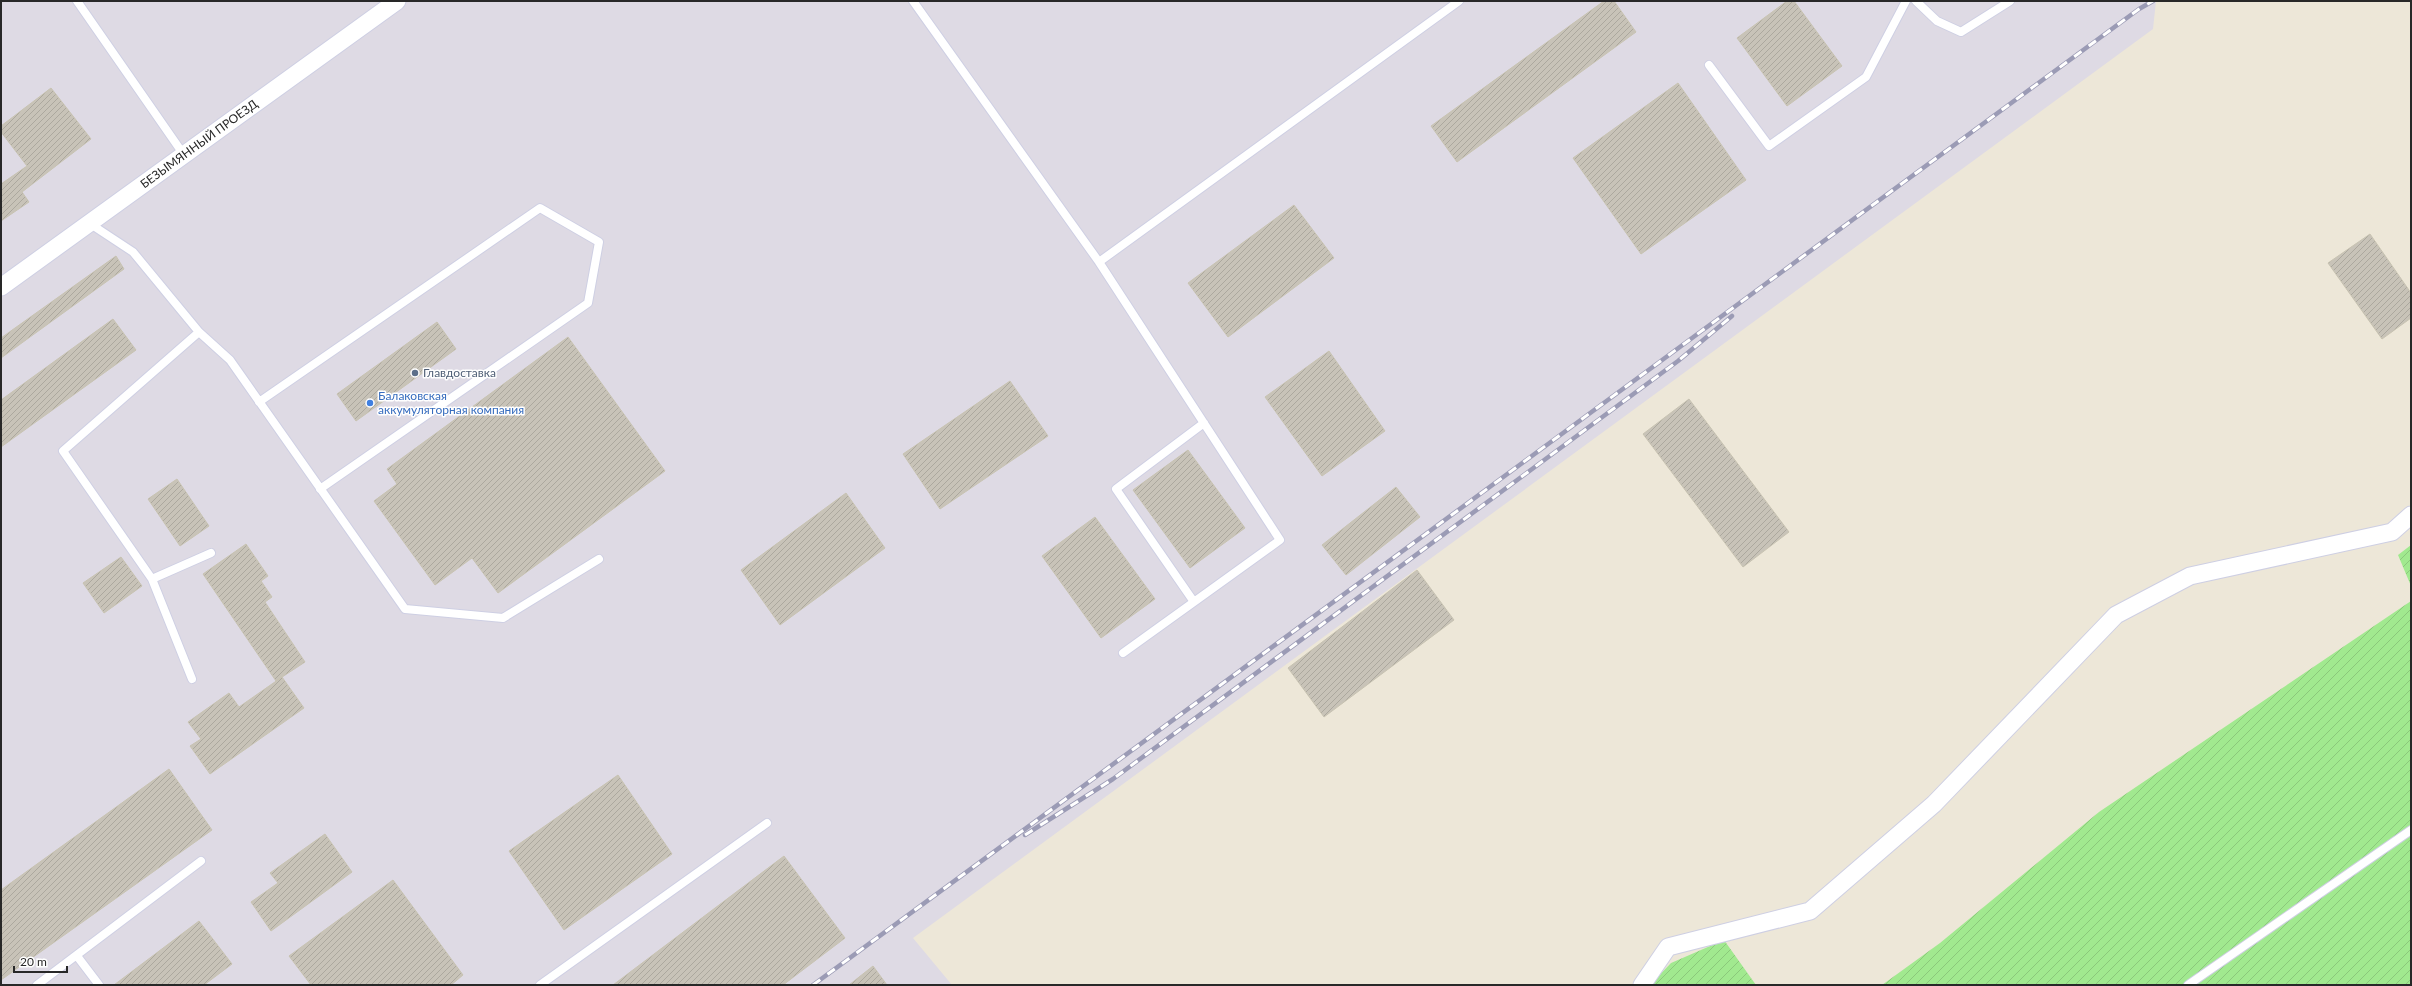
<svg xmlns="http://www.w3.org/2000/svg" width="2412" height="986" viewBox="0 0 2412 986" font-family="Lato,sans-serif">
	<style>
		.industrial { fill: #dedae4 }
		.garden { fill: url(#garden-furrows) }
		.building { fill: url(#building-hatch); stroke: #c8c3b2 }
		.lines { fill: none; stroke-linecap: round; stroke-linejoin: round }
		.service-casing { stroke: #cecfe3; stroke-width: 10 }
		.minor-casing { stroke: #cecfe3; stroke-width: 19 }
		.service { stroke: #fff; stroke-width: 8 }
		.minor { stroke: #fff; stroke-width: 17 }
		.rail-casing { stroke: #9b9bb5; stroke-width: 4.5 }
		.rail { stroke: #fff; stroke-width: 3; stroke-dasharray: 9; stroke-linecap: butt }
		.service-dot { fill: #5c6f8a; stroke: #fff; stroke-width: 1.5 }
		.shop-dot { fill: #3f7fe0; stroke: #fff; stroke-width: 1.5 }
		.labels { text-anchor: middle; stroke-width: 3; stroke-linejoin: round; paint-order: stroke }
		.street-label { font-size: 12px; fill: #282828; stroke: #fff }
		.service-label { font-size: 12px; fill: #4e5e75; stroke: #fff; text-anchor: start }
		.shop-label { font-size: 12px; fill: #366cbe; stroke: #fff; text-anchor: start }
	</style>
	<defs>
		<pattern id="garden-furrows" width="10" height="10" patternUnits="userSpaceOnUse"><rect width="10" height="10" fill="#a1e98f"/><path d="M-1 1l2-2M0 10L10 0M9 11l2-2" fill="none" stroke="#8bc87b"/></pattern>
		<pattern id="building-hatch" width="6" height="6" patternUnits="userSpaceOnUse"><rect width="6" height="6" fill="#c8c3b8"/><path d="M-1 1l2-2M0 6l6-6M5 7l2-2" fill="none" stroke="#aca89e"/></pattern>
	</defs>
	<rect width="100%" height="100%" fill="#ede7d8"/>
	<path class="industrial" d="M1 1H2156L2153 29 913 938 952 985H1Z"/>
	<path class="garden" d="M2411 545V586L2398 555Z
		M2411 601V985H1882L1940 943 2099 812Z
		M1724 940 1756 985H1650L1671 963Z"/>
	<path class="building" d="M1604 1H1614L1636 32 1457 162 1431 126Z
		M1787 1H1794L1842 66 1787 106 1737 38Z
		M1678 83 1746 180 1641 254 1573 158Z
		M51 88 91 139 22 192 29 202 1 221V184L27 166 1 132V126Z
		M1294 205 1334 258 1228 337 1188 283Z
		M2370 234 2411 293V318L2382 339 2328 263Z
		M116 256 124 269 1 358V338Z
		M113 319 136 350 1 447V400Z
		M437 322 456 349 356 421 337 394Z
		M568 337 665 471 498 593 472 558 435 585 374 501 397 484 387 469Z
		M1329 351 1385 431 1322 476 1265 397Z
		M1010 381 1048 436 940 509 903 454Z
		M1689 399 1789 532 1743 567 1643 434Z
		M1188 450 1245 528 1190 568 1133 490Z
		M177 479 209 526 180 546 148 499Z
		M1396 487 1420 517 1346 575 1322 545Z
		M846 493 885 548 780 625 741 570Z
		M1095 517 1155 599 1101 638 1042 556Z
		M246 544 268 576 261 581 272 597 265 602 305 662 276 681 203 574Z
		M121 557 142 586 104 613 83 583Z
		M1417 570 1454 620 1324 717 1288 668Z
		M282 677 304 708 210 774 190 746 201 739 188 722 229 693 239 707Z
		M169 769 212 830 1 980V890Z
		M618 775 672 854 564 930 509 851Z
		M325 834 352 872 271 931 251 902 278 883 270 873Z
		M784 856 845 938 783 985H613Z
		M393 880 463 975 451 985H311L289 956Z
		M199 921 232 964 204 985H114Z
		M873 966 887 985H849Z"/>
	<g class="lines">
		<defs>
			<path id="service" d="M77 1 184 155
				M913 1 1099 262 1459 1
				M1916 1 1937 21 1961 32 2010 1
				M1709 65 1769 146 1866 77 1906 1
				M89 223 133 252 199 332 230 360 405 609 503 618 599 559
				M1099 262 1280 540 1123 653
				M259 402 540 208 599 242 588 303 320 489
				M152 579 211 553
				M1194 602 1116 489 1204 423
				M192 679 152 579 63 451 199 332
				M77 956 99 985
				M37 985 201 861
				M540 985 767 823
				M2188 985 2411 830"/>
			<path id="minor" d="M1 287 397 1
				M1642 985 1668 947 1810 911 1934 804 2116 615 2190 576 2392 532 2411 515"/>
		</defs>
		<use href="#service" class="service-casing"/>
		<use href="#minor" class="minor-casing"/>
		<use href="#service" class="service"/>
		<use href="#minor" class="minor"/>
		<defs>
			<path id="rail" d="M1025 835 1113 779 1678 361 1732 316
				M813 985 2139 9 2153 1"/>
		</defs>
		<use href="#rail" class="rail-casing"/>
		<use href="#rail" class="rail"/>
	</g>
	<circle class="service-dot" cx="415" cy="373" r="4"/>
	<circle class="shop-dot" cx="370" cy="403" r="4"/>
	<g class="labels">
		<g class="street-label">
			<text transform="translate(199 144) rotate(-36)" y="4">БЕЗЫМЯННЫЙ ПРОЕЗД</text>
		</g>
		<g class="service-label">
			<text x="423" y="377">Главдоставка</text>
		</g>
		<g class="shop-label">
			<text x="378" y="400">Балаковская<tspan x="378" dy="14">аккумуляторная компания</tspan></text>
		</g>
	</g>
	<rect width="2412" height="986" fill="none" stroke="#282828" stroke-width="4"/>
	<path d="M14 966v6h53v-6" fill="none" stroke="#282828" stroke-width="2"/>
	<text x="20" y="966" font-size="12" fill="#282828" stroke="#ffffff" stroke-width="3" paint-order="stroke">20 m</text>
</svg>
